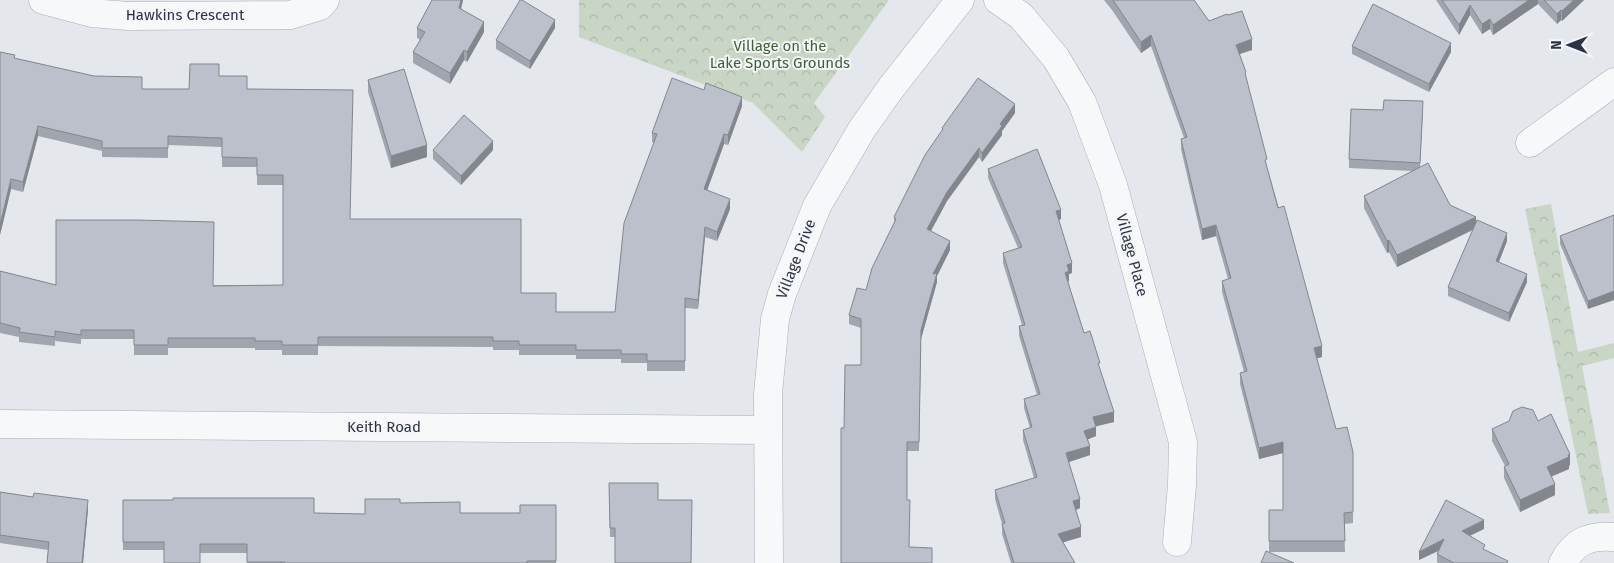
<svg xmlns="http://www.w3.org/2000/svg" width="1614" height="563" viewBox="0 0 1614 563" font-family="'Fira Sans',sans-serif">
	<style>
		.park { fill: url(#park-crowns) }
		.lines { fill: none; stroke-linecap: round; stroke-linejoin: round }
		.minor-casing { stroke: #a9aeb7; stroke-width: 29 }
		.minor { stroke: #f7f8fa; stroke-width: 28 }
		.wall { fill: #a1a5ae }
		.shaded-wall { fill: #83868d }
		.building { fill: #bbc0ca; stroke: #83868d }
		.labels { text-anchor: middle; stroke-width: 4; stroke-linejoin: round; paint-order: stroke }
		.street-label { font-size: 15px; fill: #2b3445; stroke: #f4f6f9 }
		.park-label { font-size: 15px; fill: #3f6138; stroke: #f4f6f9 }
	</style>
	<defs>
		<pattern id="park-crowns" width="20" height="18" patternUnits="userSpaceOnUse" patternTransform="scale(1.25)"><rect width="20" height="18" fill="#c9d6c5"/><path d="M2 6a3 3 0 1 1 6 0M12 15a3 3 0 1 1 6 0" fill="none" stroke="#adb8ab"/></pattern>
	</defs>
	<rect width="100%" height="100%" fill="#e4e7ec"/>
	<path class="park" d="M579 0H889L814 103 825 117 802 152 753 103 579 37Z
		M1551 204 1578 352 1614 343V358L1582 366 1610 513 1588 514 1525 209Z"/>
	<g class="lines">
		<defs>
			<path id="minor" d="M43 0 92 13 128 16 290 15 320 6 325 0
				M998 0 1021 16 1056 58 1082 102 1113 185 1183 442 1182 485 1177 542
				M1530 143 1614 82
				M0 424 768 430
				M769 563 768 394 775 319 782 294 817 206 862 129 891 88 960 0
				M1563 563C1574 541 1590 535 1614 537"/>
		</defs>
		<use href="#minor" class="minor-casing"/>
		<use href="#minor" class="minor"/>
	</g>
	<path class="wall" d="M432 0H463L461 8 484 32 467 62 464 60 450 84 413 63V52L420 40 417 38V28Z
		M1104 0H1194L1209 21 1252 50 1240 54 1246 77 1267 167 1322 357 1316 358 1336 429 1353 452V523L1344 524 1345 552H1269V510H1283V453L1259 459 1240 384V373L1244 372 1222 292V281L1228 279 1216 236 1202 240 1181 149V139L1184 138 1151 46 1141 53 1112 10Z
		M1436 0H1584L1562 21 1561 20 1557 24 1538 4 1493 35 1490 29 1482 34 1470 15 1459 35Z
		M555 28 530 69 496 49V40Z
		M1352 46 1451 52 1429 92 1352 54Z
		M15 58 142 89H189L219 76 247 89 350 219 521 293 556 312H615L654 143 652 142V133L742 106 728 145 724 144 707 190 730 209 717 241 705 237 698 309 685 308V371H647V363H621V359H576V355H519V350H493V347L318 346V355H282V350H255V348H168V355H134V339H81V344L55 341V346L19 342V337L0 333V271L56 285H283V185H257V167H222V147L168 145V158L102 157V151L38 136 23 192 11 189 0 235Z
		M368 80 427 157 391 168 368 92Z
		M1383 110H1423L1420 167 1450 205 1507 241 1499 262 1527 282 1509 322 1448 296V287L1473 230 1397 267 1389 252 1387 253 1364 208V196L1413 171 1349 168V159Z
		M1015 113 1002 131V135L982 162 979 157 947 201 931 231 950 250 937 276V282L921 339 919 451H907L841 563 844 428 861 365V328L849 324V315L866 290 894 224V217L942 132V128Z
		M433 150H493L461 185 433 159Z
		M988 169 1061 219 1059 220 1072 273 1069 274V281L1068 282 1084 333 1100 370 1114 422 1096 426V436L1088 439 1090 455 1069 462 1080 508 1076 510 1081 537 1063 542 1075 563H1011L1002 534V524L995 499V490L1034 478 1023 440V430L1030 428 1024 408V399L1037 395 1019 336V326L1022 325 1003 263V253L1018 248 988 178Z
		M1614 215 1588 309 1560 244V236Z
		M1538 421 1570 465 1569 466V469L1551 477 1555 495 1520 512 1504 478V467L1505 466 1492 441V429Z
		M609 483H658L615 537H610Z
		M0 492 88 509 83 563H47L48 550 0 543Z
		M123 500 314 513 365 514 400 503 460 513H520L556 505V563H247V553H200L164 550H123Z
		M1484 529 1470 536 1485 550 1508 563H1438L1437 562V554L1438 551 1419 560V552Z"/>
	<path class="shaded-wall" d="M461 0H463L459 18V8Z
		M1529 0H1538V4L1493 35V25Z
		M1574 0H1584L1562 21V11Z
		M1470 5V15L1459 35V25Z
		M1561 10V20L1557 24V14Z
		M1490 19V29L1482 34V24Z
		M555 20V28L530 69V61Z
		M484 22V32L467 62V52Z
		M1151 35V46L1141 53V42Z
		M1252 39V50L1236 55V45Z
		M1451 43V52L1429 92V84Z
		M464 50V60L450 84V73Z
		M742 97V106L728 145V135Z
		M1015 104V113L1002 131V135L982 162V153L1000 124Z
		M38 126V136L23 192V182Z
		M724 134V144L704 199V189Z
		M493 141V150L461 185V176Z
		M427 145V157L391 168V156Z
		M979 148V157L947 201 927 238V229L947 192Z
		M11 179V189L0 235V225Z
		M730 199V209L717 241V232Z
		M1061 210V219L1056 221V211Z
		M1476 217V228L1397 267V255Z
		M1216 225V236L1202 240V229Z
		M705 227V237L698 309V300Z
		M1507 233V241L1496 269V261Z
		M1389 240V252L1387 253V241Z
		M950 241V250L937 276V282L921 339 919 451 921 330 933 274Z
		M1072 263V273L1069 274V281L1065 283V273L1067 265Z
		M1527 274V282L1509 322V313Z
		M1614 291V300L1588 309V301Z
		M1322 346V357L1314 359V348Z
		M1114 412V422L1093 427V417Z
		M1096 427V436L1084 441V431Z
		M1283 442V453L1259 459V448Z
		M1090 446V455L1066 463V453Z
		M1570 454V465L1569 466V469L1547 478V467Z
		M1555 484V495L1520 512V500Z
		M1080 499V508L1073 511V501Z
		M88 500V509L83 563H82Z
		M1484 520V529L1462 539V531Z
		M1081 527V537L1058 544V534Z
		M1444 539V548L1419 560V552Z"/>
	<path class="building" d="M432 0H461L459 8 484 22 467 52 464 50 450 73 413 52 425 32 417 28Z
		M520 0H522L555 20 530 61 496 40Z
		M1113 0H1194L1209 21 1227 14 1228 15 1242 11 1252 39 1236 45 1246 72 1245 73 1267 159 1265 160 1278 208 1284 206 1322 346 1314 348 1336 429 1347 427 1353 452V512L1344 513 1345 541H1269V510H1283V442L1259 448 1240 373 1247 371 1222 281 1231 278 1216 225 1202 229 1181 139 1187 137 1151 35 1141 42Z
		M1442 0H1529L1493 25 1490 19 1482 24 1470 5 1459 25Z
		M1544 0H1574L1562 11 1561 10 1557 14Z
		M1373 4 1451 43 1429 84 1352 46Z
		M0 52 15 55 14 58 94 76 142 77V89H189L190 64H219V76H247V89L353 90 350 219H521V293H556V312H615L624 223 657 134 652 133 672 78 704 90 706 83 742 97 728 135 724 134 704 189 730 199 717 232 705 227 698 300 685 298V361H647V354H621V350H576V345H519V341H493V337H318V345H282V341H255V338H168V345H134V330H81V335L55 331V337L19 332 20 328 0 323V271L56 285V220H136L214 222 213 286 283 285V175H257V158L222 157V138L168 136V148H102V141L38 126 23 182 11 179 0 225Z
		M404 69 427 145 391 156 368 80Z
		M978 78 1015 104 1000 124 1002 126 982 153 979 148 947 192 927 229 950 241 933 274 937 273 921 330 919 442H907V500H910L909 547 932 548V563H841V428H844L845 365H861V319L849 315 857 288 866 290 872 268 896 219 894 217 925 155 943 129 942 128Z
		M1384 100 1423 101 1420 163 1349 159 1351 109 1383 110Z
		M464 115 493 141 461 176 433 150Z
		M1037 149 1061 210 1056 211 1072 263 1067 265 1069 271 1065 273 1084 333 1090 331 1100 363H1098L1114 412 1093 417 1096 427 1084 431 1090 446 1066 453 1080 499 1073 501 1081 527 1058 534 1075 563H1014L1002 524 1005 523 995 490 1037 477 1023 430 1032 427 1024 399 1040 394 1019 326 1025 325 1003 253 1022 247 988 169Z
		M1428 163 1450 205 1476 217 1397 255 1389 240 1387 241 1364 196Z
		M1614 215V291L1588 301 1560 236Z
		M1477 220 1507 233 1496 261 1527 274 1509 313 1448 287Z
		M1522 407 1533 410 1538 421 1551 414 1570 454 1568 455 1569 457 1547 467 1555 484 1520 500 1504 467 1509 464 1492 429 1509 421 1513 411Z
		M609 483H658V500H692L691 563H615V528H610Z
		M0 492 33 497 34 493 88 500 82 563H47L49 542 0 535Z
		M173 498H314V513L365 514V499H400V503L460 502V513H520V505H556V561H527V563H285V562H247V544H200V563H164V542H123V500H173Z
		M1446 500 1484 520 1462 531 1485 545 1483 549 1508 561 1507 563H1454L1437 554 1444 539 1419 552Z
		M1266 551 1294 563H1261Z"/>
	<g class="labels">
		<g class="street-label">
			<text x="185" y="20">Hawkins Crescent</text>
			<text transform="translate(1132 255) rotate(75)" y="5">Village Place</text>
			<text transform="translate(796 259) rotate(-69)" y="5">Village Drive</text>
			<text x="384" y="432">Keith Road</text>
		</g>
		<g class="park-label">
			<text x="780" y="51">Village on the<tspan x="780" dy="17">Lake Sports Grounds</tspan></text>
		</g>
	</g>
	<g transform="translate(1569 45) rotate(270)" stroke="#f4f6f9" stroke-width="4" paint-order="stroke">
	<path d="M0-4L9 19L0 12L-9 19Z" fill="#2b3445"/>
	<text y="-8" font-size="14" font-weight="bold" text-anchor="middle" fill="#2b3445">N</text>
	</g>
</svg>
